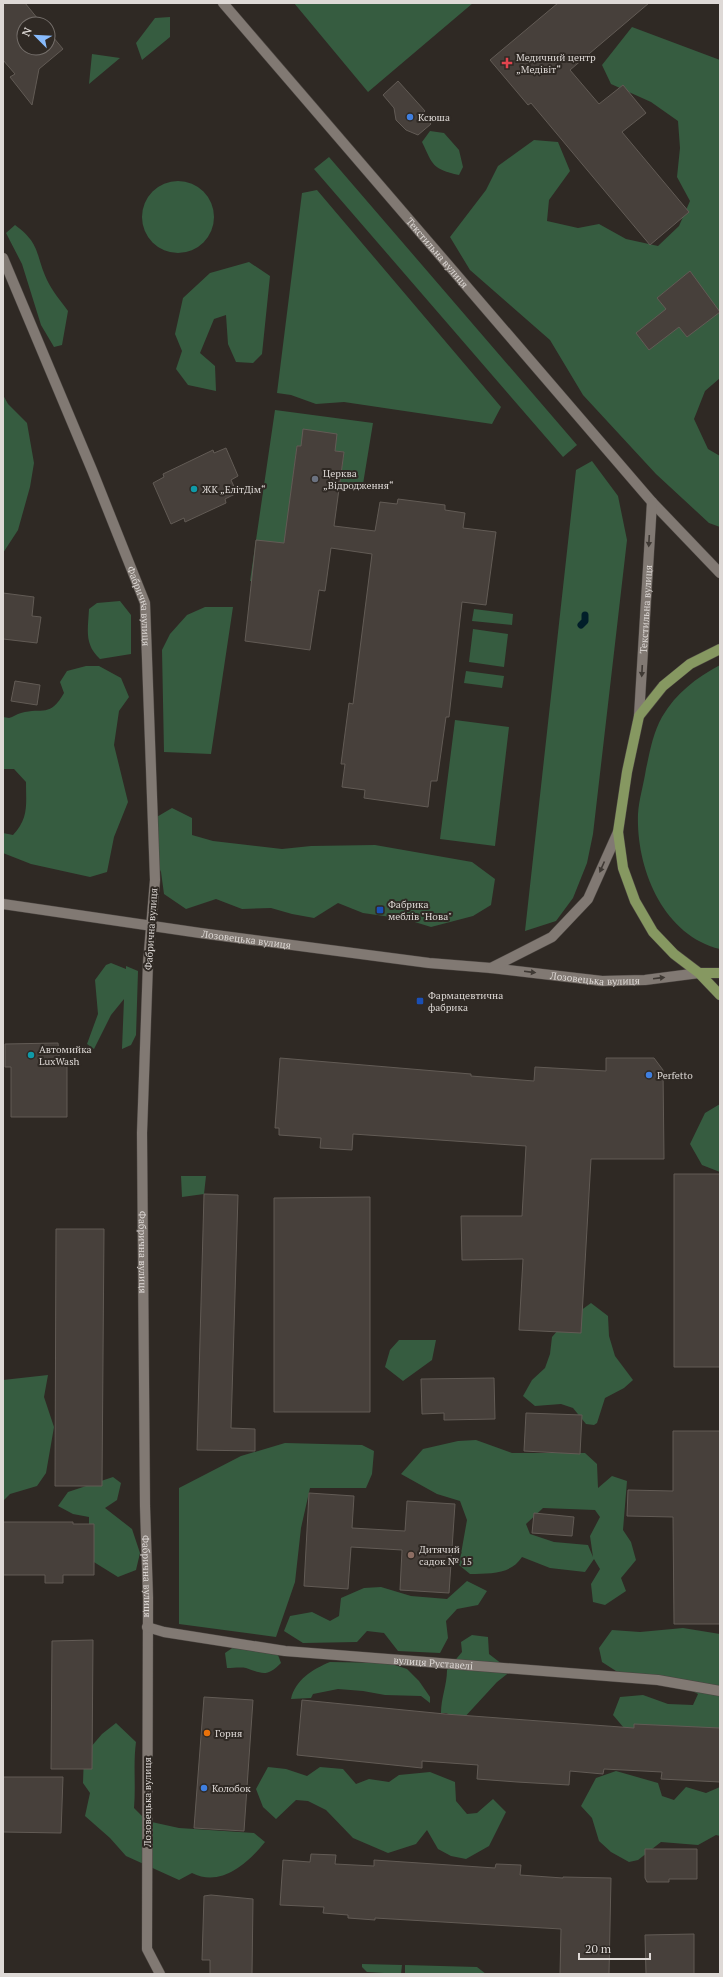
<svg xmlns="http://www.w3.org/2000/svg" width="723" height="1977" font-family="'PT Serif',serif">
	<rect width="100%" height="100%" fill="#2f2924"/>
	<path fill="#365c40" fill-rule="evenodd" d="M294 3H473L368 92Z
		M170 17V37L142 60 136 43 155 18Z
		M632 27 720 60V378L705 391 694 419 708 449 720 456V527L709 523 656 474 583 395 550 340 470 270 450 237 486 190 498 166 534 140 558 142 570 171 549 200 547 221 578 228 599 224 626 239 658 246 679 226 690 201 677 177 680 148 678 121 651 102 611 84 602 65Z
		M92 54 120 58 89 84Z
		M430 131 444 133 459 150 463 167 459 175C432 169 433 165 422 142Z
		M329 157 577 445 563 457 314 169Z
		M142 217a36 36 0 1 1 72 0a36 36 0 1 1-72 0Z
		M317 190 501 407 492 424 344 402 316 404 291 395 277 393 302 193Z
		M15 225C41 244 35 254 47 280 52 291 61 301 68 311L62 345 54 347 41 325 22 264 6 233Z
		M249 262 270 276 262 354 253 363 236 362 228 344 226 315 214 319 200 353 215 366 216 391 188 385 176 369 182 351 175 334 183 298 210 273Z
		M3 395 8 404 27 423 34 463 30 487 18 530 3 553Z
		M275 410 373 423 363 484 339 489 344 452 297 446 279 585 250 581Z
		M592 461 618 496 627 540 593 834 587 863 573 898 556 921 525 931 576 470Z
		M120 601 131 615V654L100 659C84 644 88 630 89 609L97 603Z
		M205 607H233L211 754 164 752 162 650 170 634 187 615Z
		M474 609 513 614 512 625 472 621Z
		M473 629 508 634 504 667 469 662Z
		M720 665V949C663 935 636 868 638 814 639 799 644 783 646 769 650 751 653 733 662 717 676 693 696 678 720 665Z
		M86 666H99L121 678 129 697 119 711 114 745 128 802 114 837 107 872 90 877 31 864 3 853V833L13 835C29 818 26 804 26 782L14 769H3V717L9 718C13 717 17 714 21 713 43 707 50 718 64 693L60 682 67 671Z
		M466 671 504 676 502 688 464 683Z
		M455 720 509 727 495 846 440 839Z
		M172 808 192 818V835L213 841 282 849 311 846 375 845 472 862 495 879 491 905 473 916 431 927 405 919 363 913 338 903 314 918 292 914 271 908 242 909 216 899 186 909 164 894 161 872 152 852 155 818Z
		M111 963 126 969V966L138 971 136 1035 131 1045 122 1049 124 999 111 1015 94 1049 87 1044 98 1014 95 980 106 965Z
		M720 1104V1172L702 1165 690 1144 705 1113Z
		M181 1176H206L204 1194 182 1197Z
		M591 1303 608 1316 609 1336 615 1356 633 1380 624 1388 605 1398 597 1423 594 1425 586 1424 573 1408 561 1404 535 1406 523 1396 532 1380 545 1368 550 1354 552 1337 565 1322Z
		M399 1340H436L432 1360 403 1381 385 1367 390 1350Z
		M48 1375 44 1397 54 1427 46 1473 37 1486 10 1494 3 1501V1380Z
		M476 1440 512 1453H585L597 1464 598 1488 612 1476 627 1481 623 1530 631 1542 636 1560 621 1578 626 1591 605 1605 593 1602 591 1584 600 1569 594 1559 585 1572 550 1568 522 1557C510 1575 491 1573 470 1574L459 1565 467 1520 460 1501 437 1494 401 1474 423 1449 458 1441ZM543 1508 595 1510 600 1517 590 1536 593 1557 588 1545 554 1542 530 1534 526 1524Z
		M285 1443 362 1445 374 1451 372 1474 366 1488H310L301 1528 295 1582 276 1637 179 1624V1488L241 1456Z
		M113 1477 121 1483 117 1500 105 1508 132 1529 140 1553 136 1570 118 1577 89 1559V1517L73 1514 58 1506 68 1492Z
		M467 1581 487 1591 478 1605 457 1609 446 1621 448 1638 440 1653 398 1651 384 1633 367 1631 357 1642 303 1643 284 1631 290 1616 312 1612 330 1621 339 1616 341 1598 364 1588 381 1587 411 1596 447 1599Z
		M683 1628 720 1634V1733L624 1728 613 1715 620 1697 643 1695 668 1704 693 1705 698 1694 683 1686 630 1680 602 1662 599 1648 612 1630 640 1632Z
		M472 1635 488 1637 489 1654 511 1671 497 1682 462 1720 446 1713H441C441 1698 447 1685 447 1670L462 1652 461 1642Z
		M244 1640 278 1655 281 1663C267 1677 263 1674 246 1668 241 1667 233 1668 227 1668L225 1653Z
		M330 1662 389 1663 407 1669 419 1681 430 1697V1703L421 1696 385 1695 363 1691 338 1689 313 1694 311 1698 291 1699C295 1680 313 1669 330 1662Z
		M116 1723 136 1742C133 1764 136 1785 134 1808L147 1821 179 1828 254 1833 265 1842C248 1863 221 1888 192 1873L179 1880 126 1856 110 1838 85 1816 90 1793 83 1783 84 1755 102 1734Z
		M268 1767 286 1769 307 1776 320 1767 343 1769 356 1784 369 1779 389 1782 399 1775 430 1772 455 1782 456 1801 467 1814 477 1813 493 1799 506 1812 489 1846 466 1859 451 1856 438 1849 427 1830 416 1844 388 1853 353 1838 326 1810 308 1801 296 1800 276 1819 263 1807 256 1789Z
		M616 1771 658 1783 662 1796 674 1800 686 1787 706 1793 720 1787V1836L716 1835 698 1845 661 1842 638 1860 629 1862 611 1852 599 1841 592 1818 581 1806 596 1778Z
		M362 1964 402 1965 401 1974 367 1972 362 1967Z
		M405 1965 477 1967 486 1974H405Z"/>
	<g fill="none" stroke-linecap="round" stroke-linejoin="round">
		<path stroke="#011e29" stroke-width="7" d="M581 625 585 621V615"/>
	</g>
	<path fill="#47403b" stroke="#625b55" d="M3 3H25L42 24H24V48H48V31L63 49 39 69 32 105 10 77 15 74 3 60Z
		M558 3H649L570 70 599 104 623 85 646 113 622 132 689 212 650 245 531 103 528 105 490 60Z
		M398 81 425 111 422 114 431 124 418 135 406 130 396 120 394 108 383 95Z
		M690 271 720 312 687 337 679 327 649 350 636 333 666 309 657 298Z
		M303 429 337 434 335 451 344 452 334 526 375 531 380 502 397 504 398 499 445 505V510L465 513 463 528 496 532 486 605 462 602 449 717H446L437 781H431L428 807 364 798 365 790 342 787 345 764H341L349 703 353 704 372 554 331 548 325 591 319 590 310 650 245 641 256 540 284 543 297 446H301Z
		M226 448 238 476 231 480 237 493 225 499 226 503 185 522 184 518 171 524 153 483 164 477 163 474 213 450 214 453Z
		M3 593 34 597 32 616 41 617 37 643 3 639Z
		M15 681 40 685 37 705 11 701Z
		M58 1043 60 1066H67V1117H11V1067H5V1044Z
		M280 1058 471 1074V1076L534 1081 535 1067 606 1071V1058H654L663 1070 664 1159H591L581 1333 519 1330 523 1259 462 1260 461 1216H522L526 1146 353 1134 352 1150 320 1148 321 1138 279 1135V1128H275Z
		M674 1174H720V1367H674Z
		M204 1194 238 1195 231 1428 255 1429V1451L197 1450Z
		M370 1197V1412H274V1198Z
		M56 1229H104L102 1486H55Z
		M494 1378 495 1419 444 1420V1413L422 1414 421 1379Z
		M526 1413 582 1415 580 1454 524 1451Z
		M673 1431H720V1624H674L673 1517 627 1516 628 1490 673 1491Z
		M309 1493 354 1496 352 1528 405 1531 407 1501 455 1504 449 1593 400 1590 402 1550 351 1547 348 1589 304 1586Z
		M534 1513 574 1517 572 1536 532 1533Z
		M3 1522H73V1524H94V1575H63V1583H45V1575H3Z
		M93 1640 92 1769H51L52 1641Z
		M204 1697 253 1700 244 1831 194 1828Z
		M302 1700 445 1714 634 1728V1724L720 1728V1782L661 1779 662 1772 604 1769 603 1774 570 1771 569 1785 517 1782 477 1779 478 1765 422 1761V1768L297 1755Z
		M3 1777H63L61 1833 3 1832Z
		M645 1849H697V1879H669V1882H647L645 1878Z
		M311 1854 336 1855 335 1864 374 1866V1860L495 1868 496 1864 521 1865 520 1875 563 1878V1877L611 1878 609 1974H560L561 1929 375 1918V1920L348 1918V1915L323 1913 324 1907 280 1905 283 1860 310 1862Z
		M211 1895 253 1899 252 1974H210V1960H202L204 1896Z
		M694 1934V1974H646L645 1935Z"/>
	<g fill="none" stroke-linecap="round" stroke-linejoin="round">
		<g stroke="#4b4541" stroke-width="11">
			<g id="minor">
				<path id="s1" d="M223 3 652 502 720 573"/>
				<path id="s2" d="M3 258 92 470 145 603 155 880 148 963 142 1133 145 1506 148 1598 147 1949 160 1974"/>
				<path id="s3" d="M639 716 652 502"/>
				<path id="s4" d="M3 904 200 933 429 963 491 968 602 981 645 980 699 973"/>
				<path d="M491 968 552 937 588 899 618 832"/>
				<path id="s5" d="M147 1627 164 1632 285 1651 658 1680 720 1691"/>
			</g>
		</g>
		<g stroke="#4b4541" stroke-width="11">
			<path id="major" d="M720 649 690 664 663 686 639 716 627 772 618 832 623 868 635 901 653 932 674 954 699 973 720 995
				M699 973H720"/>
		</g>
		<use href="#minor" stroke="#817973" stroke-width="10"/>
		<use href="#major" stroke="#869861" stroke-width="10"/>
	</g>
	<defs><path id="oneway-solid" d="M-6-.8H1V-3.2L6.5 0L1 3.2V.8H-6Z"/></defs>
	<g fill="#3f3934">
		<use href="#oneway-solid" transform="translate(649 541) rotate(93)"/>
		<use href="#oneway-solid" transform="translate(642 671) rotate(93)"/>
		<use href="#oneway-solid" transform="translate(602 867) rotate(114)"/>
		<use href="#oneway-solid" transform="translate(530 972) rotate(7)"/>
		<use href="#oneway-solid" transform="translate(659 978) rotate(-7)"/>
	</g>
	<path fill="#e0444e" stroke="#2f2924" stroke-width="1.5" d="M505 57h4v4h4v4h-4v4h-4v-4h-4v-4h4z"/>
	<g fill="#3f7fe0" stroke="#2f2924" stroke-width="1.5">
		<circle cx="410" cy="117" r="4"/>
		<circle cx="649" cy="1075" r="4"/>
		<circle cx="204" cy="1788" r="4"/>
	</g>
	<circle fill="#6b7280" stroke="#2f2924" stroke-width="1.5" cx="315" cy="479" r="4"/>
	<g fill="#0f9aa8" stroke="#2f2924" stroke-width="1.5">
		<circle cx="194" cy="489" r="4"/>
		<circle cx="31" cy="1055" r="4"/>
	</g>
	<g fill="#1a4fb4" stroke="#2f2924" stroke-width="1.5">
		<rect x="376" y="906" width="8" height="8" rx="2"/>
		<rect x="416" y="997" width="8" height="8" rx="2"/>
	</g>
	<circle fill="#8d6e63" stroke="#2f2924" stroke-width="1.5" cx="411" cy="1555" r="4"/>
	<circle fill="#e8710a" stroke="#2f2924" stroke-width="1.5" cx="207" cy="1733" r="4"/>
	<g text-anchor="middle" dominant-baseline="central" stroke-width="4" stroke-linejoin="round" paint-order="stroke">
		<g font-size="10" fill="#ded9d6" stroke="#2f2924" text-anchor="start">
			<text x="516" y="57">Медичний центр<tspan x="516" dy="12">„Медівіт“</tspan></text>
			<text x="418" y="117">Ксюша</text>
			<text x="323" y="473">Церква<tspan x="323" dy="12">„Відродження“</tspan></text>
			<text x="202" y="489">ЖК „ЕлітДім“</text>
			<text x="388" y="904">Фабрика<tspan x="388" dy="12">меблів "Нова"</tspan></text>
			<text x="428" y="995">Фармацевтична<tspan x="428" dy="12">фабрика</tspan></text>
			<text x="39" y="1049">Автомийка<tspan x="39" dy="12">LuxWash</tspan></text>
			<text x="657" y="1075">Perfetto</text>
			<text x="419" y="1549">Дитячий<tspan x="419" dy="12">садок № 15</tspan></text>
			<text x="215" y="1733">Горня</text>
			<text x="212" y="1788">Колобок</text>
		</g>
		<g font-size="10" fill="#ded9d6" stroke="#2f2924">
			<text stroke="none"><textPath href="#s1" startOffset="329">Текстильна вулиця</textPath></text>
			<text stroke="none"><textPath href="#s2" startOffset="375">Фабрична вулиця</textPath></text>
			<text stroke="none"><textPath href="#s3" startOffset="107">Текстильна вулиця</textPath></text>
			<text transform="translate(151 929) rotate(-86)">Фабрична вулиця</text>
			<text stroke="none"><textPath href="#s4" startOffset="246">Лозовецька вулиця</textPath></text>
			<text stroke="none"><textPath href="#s4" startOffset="597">Лозовецька вулиця</textPath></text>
			<text stroke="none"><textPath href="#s2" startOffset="1023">Фабрична вулиця</textPath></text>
			<text stroke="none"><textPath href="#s2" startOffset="1347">Фабрична вулиця</textPath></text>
			<text stroke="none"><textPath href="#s5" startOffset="289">вулиця Руставелі</textPath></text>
			<text transform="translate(147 1802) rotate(-90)">Лозовецька вулиця</text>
		</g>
	</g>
	<rect width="723" height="1977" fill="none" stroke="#ded9d6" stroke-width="8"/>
	<g transform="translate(36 36) rotate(294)"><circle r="19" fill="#2f2924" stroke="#756f6b"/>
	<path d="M0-3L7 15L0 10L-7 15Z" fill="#88bbfc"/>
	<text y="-6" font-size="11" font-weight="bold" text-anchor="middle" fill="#ded9d6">N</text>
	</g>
	<path d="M579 1953v6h71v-6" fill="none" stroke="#ded9d6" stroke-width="2"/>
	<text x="585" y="1953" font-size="12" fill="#ded9d6" stroke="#2f2924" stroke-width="3" paint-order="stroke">20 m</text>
</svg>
